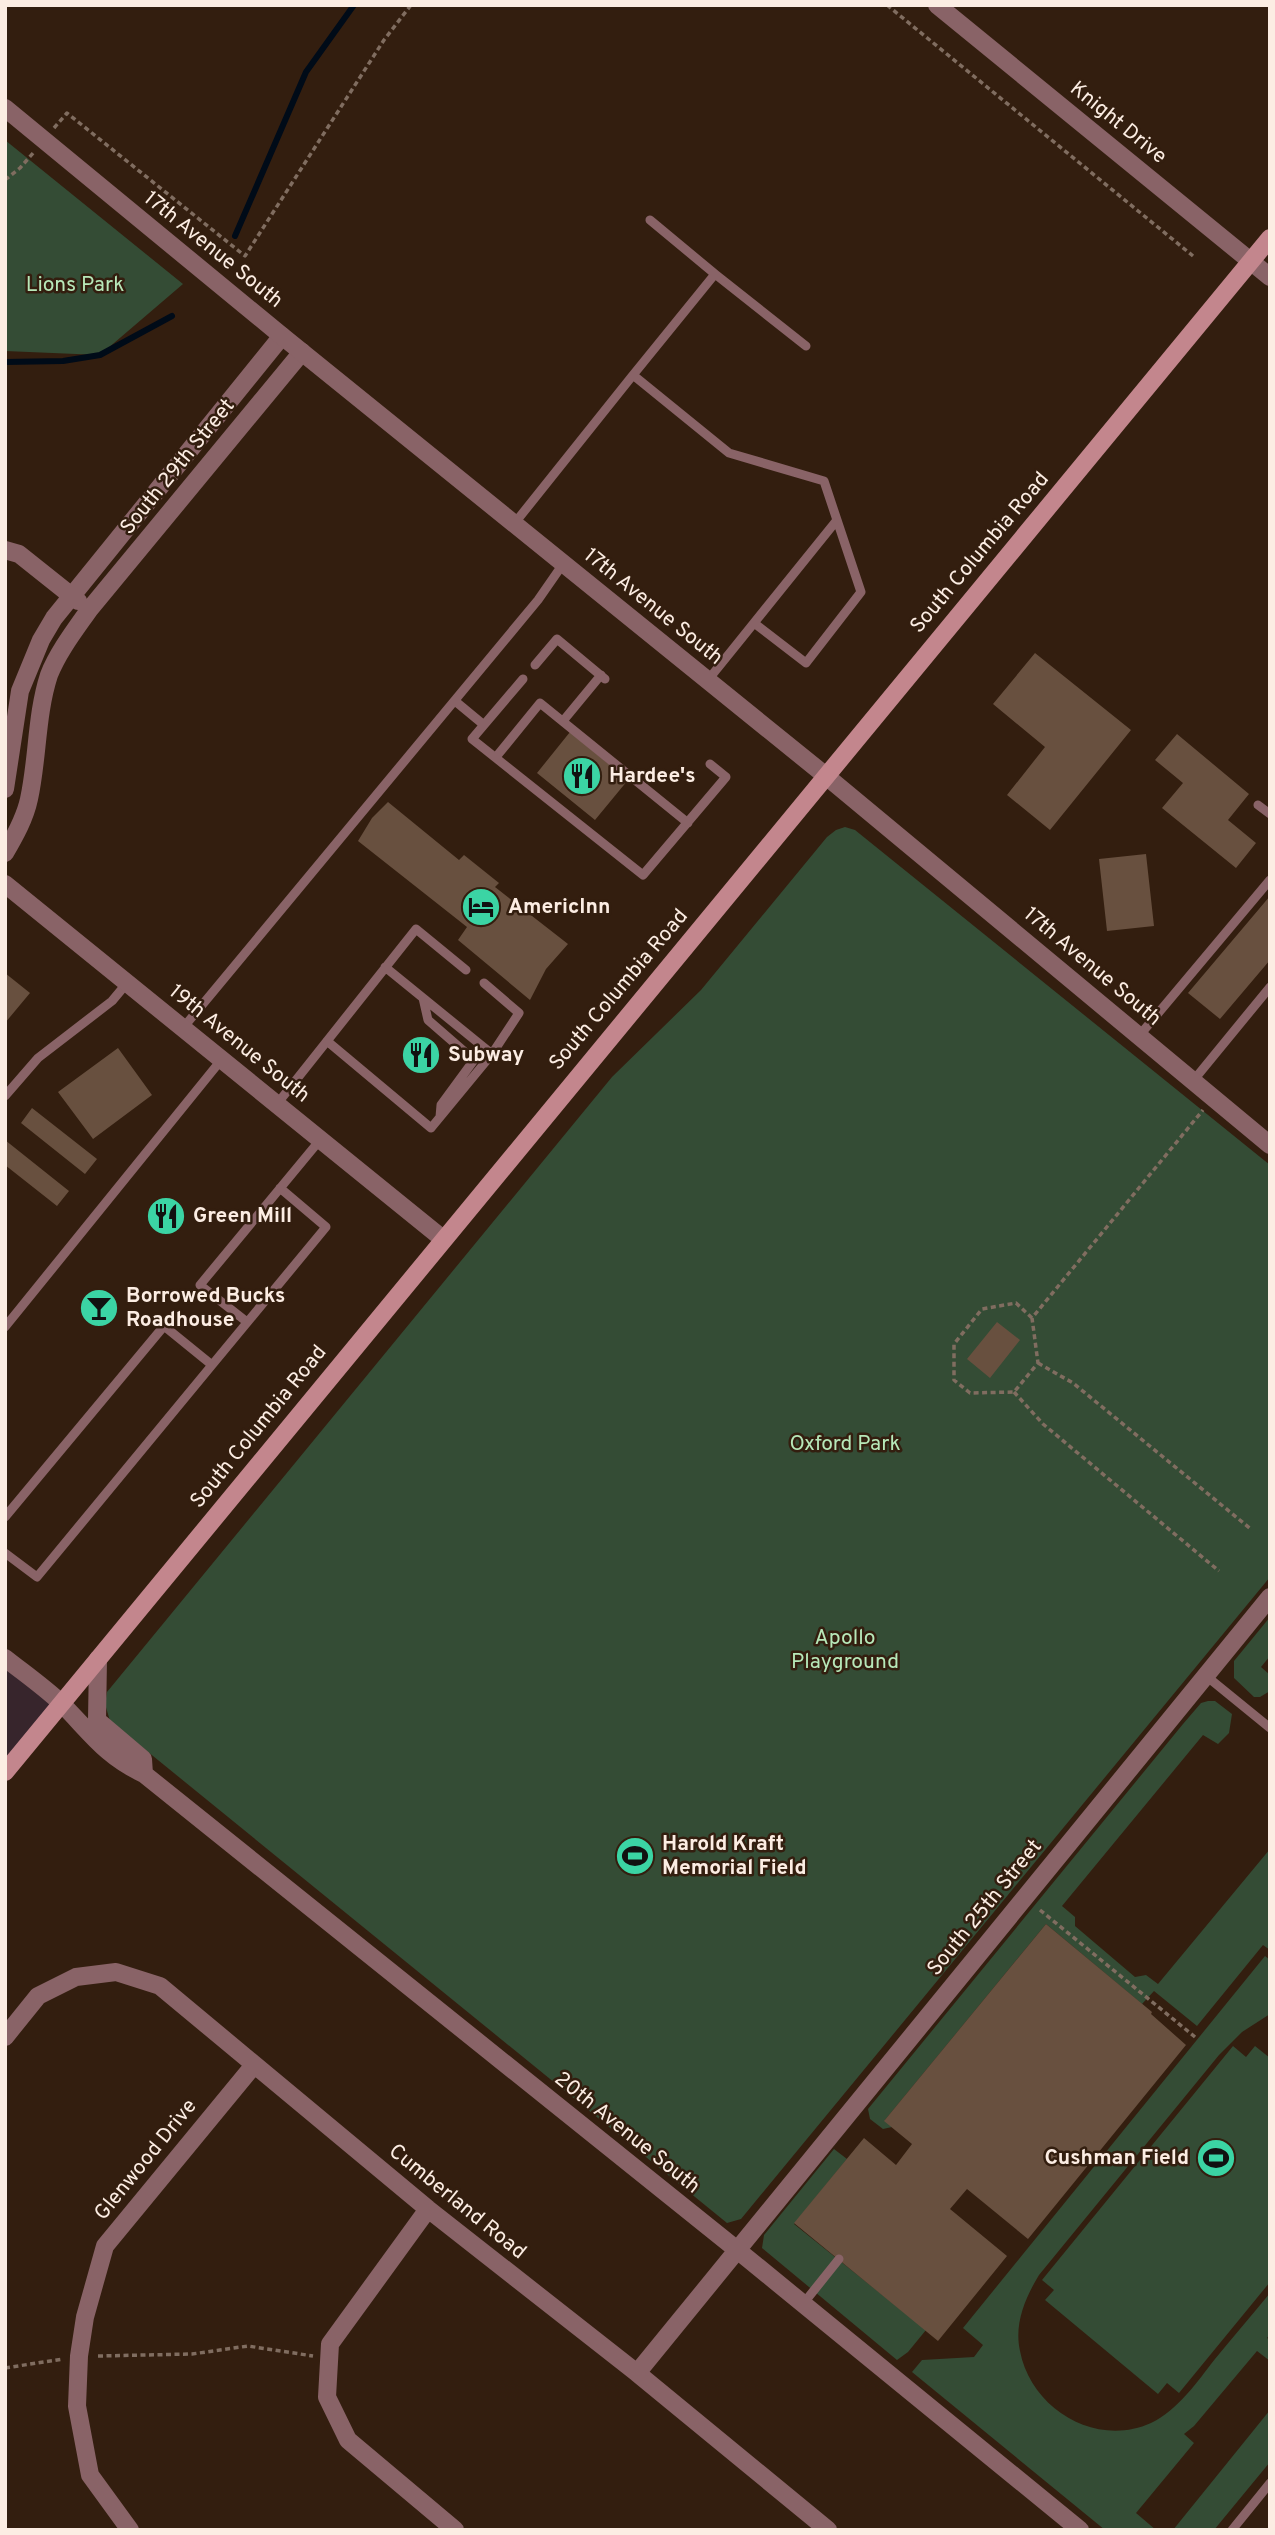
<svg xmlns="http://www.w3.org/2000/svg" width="1275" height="2535" font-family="Overpass,sans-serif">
	<rect width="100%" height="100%" fill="#331e0f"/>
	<path fill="#37252c" d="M5 1658 61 1703 5 1772Z"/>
	<path fill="#344c35" d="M5 140 183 284 100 355 5 351Z
		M845 827 855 830 1270 1165V1577L741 2219 727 2223 110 1721 105 1704 107 1692 612 1077 701 990 827 837 836 830Z
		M1270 1617V1656L1261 1667 1270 1675V1691L1260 1697H1254L1234 1678V1661Z
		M1208 1701H1215L1232 1714 1229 1733 1218 1744 1203 1735 1062 1906 1075 1917V1926L1135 1977 1146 1975 1158 1984 1270 1849V1950L1263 1945 1197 2026 1154 1991 1142 2004 1046 1924 885 2120 892 2127 883 2129 870 2119 868 2109 1183 1724 1201 1703Z
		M1265 1956 1270 1960V2014L1242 2032 1219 2055 1039 2275C1025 2298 1014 2324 1020 2351 1031 2409 1096 2448 1151 2423 1178 2410 1197 2382 1215 2359 1233 2337 1252 2315 1270 2293V2334L1267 2338 1270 2340V2361L1257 2351 1194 2426 1184 2434 1194 2443 1136 2513 1156 2530H1105L912 2372 922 2360 974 2357 983 2345 963 2328Z
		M1233 2046 1246 2057 1255 2046 1270 2058V2282L1179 2393 1167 2383 1158 2394 1045 2300 1054 2290 1042 2280Z
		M834 2149 847 2159 794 2224 926 2330 908 2352 897 2360 762 2248 764 2235Z
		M1270 2410V2462L1214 2530H1173Z"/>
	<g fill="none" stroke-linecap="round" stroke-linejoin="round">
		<path stroke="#000b18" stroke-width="6" d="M235 236 306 72 354 5
			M5 362 63 361 100 355 172 316"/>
	</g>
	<path fill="#68503f" d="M1035 653 1131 730 1050 830 1007 795 1045 747 993 704Z
		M570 732 628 780 595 820 537 773Z
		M1177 734 1249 794 1228 820 1256 843 1236 868 1162 808 1183 783 1155 760Z
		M388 802 459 860 464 855 499 883 495 887 568 944 546 969 530 1000 458 940 467 927 358 841 372 818Z
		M1146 854 1154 926 1107 931 1099 859Z
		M1270 896V960L1220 1019 1188 993Z
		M5 973 30 993 5 1023Z
		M118 1048 152 1095 93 1139 58 1092Z
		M32 1108 97 1159 85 1174 21 1123Z
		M5 1140 69 1191 57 1206 5 1165Z
		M997 1322 1020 1340 990 1378 967 1359Z
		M1046 1924 1152 2012 1151 2014 1186 2045 1028 2239 967 2189 950 2209 1007 2256 938 2341 794 2223 864 2138 896 2165 912 2144 884 2121Z"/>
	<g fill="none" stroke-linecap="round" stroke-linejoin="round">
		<path stroke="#806d60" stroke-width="3.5" stroke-dasharray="5 3.5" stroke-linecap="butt" d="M887 5 1193 256
			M54 128 67 113 245 256 384 40 411 5
			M5 180 20 168 34 152
			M1032 1318 1016 1303 982 1309 954 1344V1380L970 1393 1014 1392 1038 1363 1032 1318 1203 1110
			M1038 1363 1073 1383 1252 1530
			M1014 1392 1043 1424 1219 1571
			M1040 1910 1195 2037
			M98 2356 192 2354 248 2346 313 2356
			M5 2368 63 2359"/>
		<path stroke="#896367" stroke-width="9" d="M650 220 715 274
			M806 346 715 274 633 375 729 453 824 481 837 520
			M514 524 633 375
			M535 665 557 639 605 679
			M523 679 472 739 643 875 726 777 710 764
			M708 680 837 520 861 592 806 663 754 623
			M455 701 484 725
			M563 721 601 675
			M496 757 540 703 688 823
			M1258 805 1270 814
			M484 983 519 1013 492 1054
			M423 998 428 1020 474 1060 441 1105 440 1117
			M183 1028 538 600 563 564
			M1139 1036 1270 880
			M327 1041 431 1128 492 1054 385 967
			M1193 1081 1270 987
			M5 1096 38 1058 112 1001 127 983
			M277 1104 416 929 466 970
			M247 1322 200 1285 320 1140
			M5 1327 222 1059
			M212 1365 326 1227 280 1188
			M5 1517 164 1326 212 1365 37 1577 5 1553
			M1205 1675 1270 1728
			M803 2304 839 2259
			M1232 2530 1270 2483"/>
		<path stroke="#896367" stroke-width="18" d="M937 5 1270 277
			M5 550 19 554 78 601
			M5 789 20 691 41 640 54 618 282 336
			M5 853C15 836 25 818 29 799 38 758 36 715 49 675 58 652 75 630 89 610L302 352
			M5 884 443 1239
			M5 1658C24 1673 44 1687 61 1703 90 1732 105 1756 144 1774L736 2249 1080 2530
			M98 1659 97 1720 143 1759 144 1774
			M5 2037 38 1996 76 1977 116 1972 160 1986 428 2209 637 2373 828 2530
			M428 2209 330 2344 327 2397 348 2440 455 2530
			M637 2373 1270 1597
			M130 2530 90 2475 77 2406 79 2356 85 2317 105 2246 254 2065"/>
		<path stroke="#896367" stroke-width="18" d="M5 108 282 336 826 776 1270 1145"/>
		<path stroke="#c3868d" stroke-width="18" d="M5 1772 1270 238"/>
	</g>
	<defs>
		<g id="restaurant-disc" transform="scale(2.0125)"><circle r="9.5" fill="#3bd4a4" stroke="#331e0f"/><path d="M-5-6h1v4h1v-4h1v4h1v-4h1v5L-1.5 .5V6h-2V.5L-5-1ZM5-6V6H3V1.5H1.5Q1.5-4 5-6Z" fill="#111"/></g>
		<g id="hotel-disc" transform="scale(2.0125)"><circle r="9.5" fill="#3bd4a4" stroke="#331e0f"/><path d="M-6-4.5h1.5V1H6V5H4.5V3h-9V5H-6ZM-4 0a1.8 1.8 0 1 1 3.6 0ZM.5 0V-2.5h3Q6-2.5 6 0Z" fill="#111"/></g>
		<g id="bar-disc" transform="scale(2.0125)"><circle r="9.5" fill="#3bd4a4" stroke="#331e0f"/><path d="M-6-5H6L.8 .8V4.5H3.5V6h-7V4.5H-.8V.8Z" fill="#111"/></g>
		<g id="stadium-disc" transform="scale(2.0125)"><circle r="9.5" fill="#3bd4a4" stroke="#331e0f"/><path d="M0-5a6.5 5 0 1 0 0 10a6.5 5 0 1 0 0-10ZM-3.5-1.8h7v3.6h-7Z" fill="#111"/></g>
	</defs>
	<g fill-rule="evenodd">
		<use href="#restaurant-disc" x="582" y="776"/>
		<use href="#hotel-disc" x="481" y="907"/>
		<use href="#restaurant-disc" x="421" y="1055"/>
		<use href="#restaurant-disc" x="166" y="1216"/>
		<use href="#bar-disc" x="99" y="1308"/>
		<use href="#stadium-disc" x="635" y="1856"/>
		<use href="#stadium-disc" x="1216" y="2158"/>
	</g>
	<g text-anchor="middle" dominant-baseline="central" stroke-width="5" stroke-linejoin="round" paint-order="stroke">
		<g font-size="21" fill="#fcede3" stroke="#331e0f">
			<text transform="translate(1118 123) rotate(39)">Knight Drive</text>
			<text transform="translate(213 250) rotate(39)">17th Avenue South</text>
			<text transform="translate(178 467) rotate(-51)">South 29th Street</text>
			<text transform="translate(980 553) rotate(-50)">South Columbia Road</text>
			<text transform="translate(653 607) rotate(39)">17th Avenue South</text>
			<text transform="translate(1092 967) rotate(40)">17th Avenue South</text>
			<text transform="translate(619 990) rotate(-50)">South Columbia Road</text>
			<text transform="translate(239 1044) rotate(39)">19th Avenue South</text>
			<text transform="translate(259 1427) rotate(-51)">South Columbia Road</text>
			<text transform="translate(985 1908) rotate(-51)">South 25th Street</text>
			<text transform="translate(627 2133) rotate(39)">20th Avenue South</text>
			<text transform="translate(146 2160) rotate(-51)">Glenwood Drive</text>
			<text transform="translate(457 2202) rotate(39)">Cumberland Road</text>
		</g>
		<g font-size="21" fill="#b7e8b9" stroke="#331e0f">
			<text x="75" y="285">Lions Park</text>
			<text x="845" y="1444">Oxford Park</text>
			<text x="845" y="1638">Apollo<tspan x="845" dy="24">Playground</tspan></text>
		</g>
		<g font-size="21" font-weight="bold" fill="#fcede3" stroke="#331e0f" text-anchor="start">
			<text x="609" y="776">Hardee's</text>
			<text x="508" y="907">AmericInn</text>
			<text x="448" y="1055">Subway</text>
			<text x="193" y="1216">Green Mill</text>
			<text x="126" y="1296">Borrowed Bucks<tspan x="126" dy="24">Roadhouse</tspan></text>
			<text x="662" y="1844">Harold Kraft<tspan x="662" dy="24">Memorial Field</tspan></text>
			<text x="1189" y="2158" text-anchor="end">Cushman Field</text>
		</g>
	</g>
	<rect width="1275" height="2535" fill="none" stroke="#fcede3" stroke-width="14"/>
</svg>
